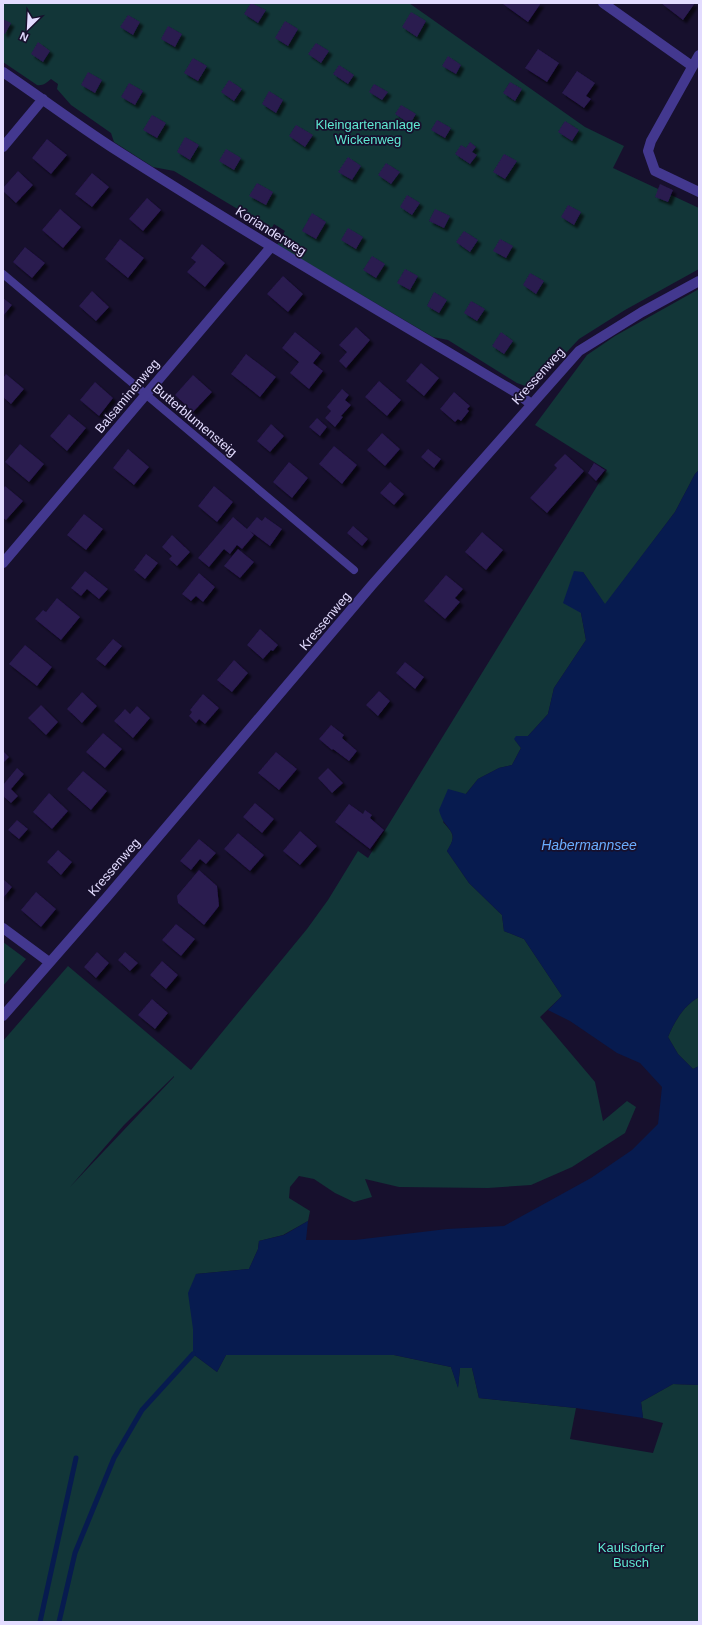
<svg xmlns="http://www.w3.org/2000/svg" width="702" height="1625" font-family="Arial,sans-serif">
	<defs>
		<filter id="shadow"><feDropShadow dx="3.5" dy="3.5" stdDeviation="1" flood-color="#0009"/></filter>
	</defs>
	<rect width="100%" height="100%" fill="#17102d"/>
	<path fill="#123638" fill-rule="evenodd" d="M3 3H409L585 127 624 146 613 168 699 208V269L625 310 579 339 534 387H528L517 383 448 340 433 337 277 245 285 231 274 224 271 229 174 171 153 167 114 142 111 133 71 105 57 89 58 84 51 79C46 83 43 86 37 85L3 62Z
		M699 289V470L695 474 675 512 605 605 583 572 581 613 586 640 554 688 548 714 528 736 515 740 521 748 512 765 499 768 478 779 443 822C454 834 456 837 447 851L469 883 502 915 504 931 524 939 562 996 540 1017 595 1082 603 1121 627 1101 636 1107 625 1133 572 1167 531 1185 488 1188 399 1187 365 1179 372 1197 354 1202 335 1193 314 1179 299 1176 290 1187 289 1198 310 1211 308 1221 283 1235 259 1241 258 1249 249 1269 196 1274 193 1329V1354L217 1372 226 1355H394L451 1367 458 1387 460 1368H472L479 1398 576 1408 570 1439 653 1453 663 1423 643 1418 641 1402 673 1384 699 1385V1622H3V1041L68 966 191 1070 307 929 328 900 358 851 368 858 607 470 535 425 587 355 615 336ZM174 1076V1077L70 1187 124 1125Z
		M3 942 26 959 3 986Z
		M699 997V1066L693 1069 678 1054 668 1037C674 1022 684 1005 699 997Z"/>
	<path fill="#071b4f" d="M699 470V997C684 1005 674 1022 668 1037L678 1054 693 1069 699 1066V1385L673 1384 641 1402 643 1418 576 1408 479 1398 472 1368H460L458 1388 451 1367 394 1355H226L217 1372 193 1354V1329L188 1293 196 1274 249 1269 258 1249 259 1241 284 1235 308 1221 306 1240H355L447 1229 504 1226 591 1178 632 1150 658 1124 662 1087 640 1063 617 1053 570 1021 548 1010 562 996 524 939 504 931 502 915 469 883 447 851C456 836 454 835 444 822 442 819 440 814 439 810L448 789 466 794 478 779 499 768 512 765 521 748 514 739 516 736H528L548 714 554 688 586 640 581 613 563 603 574 571 583 572 605 604 675 512 695 474Z"/>
	<g fill="none" stroke-linecap="round" stroke-linejoin="round">
		<path stroke="#071b4f" stroke-width="5" d="M40 1622 76 1458
			M59 1622 75 1553 114 1458 142 1410 193 1354"/>
	</g>
	<path fill="#2a1a50" filter="url(#shadow)" d="M251 3 266 10 258 23 244 14Z
		M504 3H541L528 22 503 4Z
		M661 3H695L683 20Z
		M411 12 426 21 417 37 402 27Z
		M128 15 140 22 133 35 120 27Z
		M3 19 11 23 5 34 3 33Z
		M285 21 298 29 288 46 275 38Z
		M168 26 182 34 175 47 161 39Z
		M38 42 50 51 43 62 31 54Z
		M316 43 329 51 321 63 308 54Z
		M538 49 559 63 547 82 525 68Z
		M448 56 461 65 456 74 442 66Z
		M193 58 207 66 198 81 184 73Z
		M339 65 354 75 348 84 333 74Z
		M577 71 595 83 586 96 591 99 584 108 562 93Z
		M88 72 102 80 95 93 81 85Z
		M229 80 242 89 234 101 221 92Z
		M510 82 522 89 515 101 503 93Z
		M129 83 143 91 135 105 121 97Z
		M374 84 388 92 382 100 369 92Z
		M269 91 283 100 276 113 262 104Z
		M401 105 416 114 410 124 395 114Z
		M152 115 166 123 157 138 143 130Z
		M437 120 451 128 445 138 431 130Z
		M565 121 579 130 572 141 558 132Z
		M296 125 313 135 305 147 289 136Z
		M185 137 199 145 190 160 177 152Z
		M47 139 67 155 51 174 32 158Z
		M470 142 476 147 472 152 477 155 470 164 455 154 461 145 466 148Z
		M226 149 241 158 234 170 219 161Z
		M504 154 517 161 505 179 493 172Z
		M348 157 361 166 352 180 338 172Z
		M386 163 400 172 391 184 378 175Z
		M18 171 33 185 16 203 3 191V188Z
		M92 173 109 187 92 207 75 194Z
		M257 183 273 192 266 205 249 196Z
		M660 184 673 190 668 202 655 197Z
		M407 195 420 203 412 215 400 207Z
		M147 198 161 210 143 231 129 219Z
		M568 205 581 212 574 225 561 217Z
		M60 209 81 227 63 248 42 230Z
		M435 209 450 216 444 228 429 221Z
		M312 213 326 222 316 239 302 231Z
		M348 228 363 237 356 249 341 240Z
		M464 231 478 240 470 252 456 242Z
		M120 239 144 258 128 278 105 259Z
		M500 239 513 246 506 258 493 251Z
		M202 244 225 263 205 287 187 272 196 262 191 258Z
		M25 247 45 263 32 278 13 262Z
		M372 256 385 264 376 278 363 270Z
		M405 269 418 276 410 290 397 283Z
		M530 273 544 281 536 294 523 285Z
		M283 276 303 294 288 312 267 294Z
		M92 291 109 307 96 321 79 306Z
		M434 292 447 300 439 313 427 306Z
		M3 298 12 305 3 316Z
		M471 301 485 309 477 321 464 313Z
		M356 327 370 340 346 368 339 361 347 352 339 345Z
		M295 332 321 353 313 363 323 371 309 389 290 373 299 362 282 348Z
		M501 332 513 341 504 354 492 346Z
		M246 354 276 377 260 397 231 374Z
		M421 363 439 378 424 396 406 381Z
		M6 374 24 389 11 404 3 397V378Z
		M193 375 212 392 193 412 175 395Z
		M379 381 401 400 387 416 365 397Z
		M95 382 113 398 99 416 80 400Z
		M342 389 349 395 345 400 351 405 341 416 343 417 335 427 325 418 331 411 327 407Z
		M454 392 470 406 467 409 469 411 461 421 458 419 455 422 440 409Z
		M69 414 86 428 67 451 50 436Z
		M317 418 327 427 320 436 309 427Z
		M271 424 284 436 270 452 257 441Z
		M382 433 400 449 385 466 367 450Z
		M20 444 44 464 29 482 5 462Z
		M334 446 357 465 342 484 319 464Z
		M128 449 149 467 134 485 113 468Z
		M428 449 441 459 434 468 421 457Z
		M565 454 584 471 547 513 530 498 557 468 554 465Z
		M289 462 308 478 292 498 273 482Z
		M594 463 605 470 596 481 588 473Z
		M390 482 404 494 394 505 380 493Z
		M5 486 23 501 6 520 3 518V489Z
		M214 486 233 502 217 522 198 506Z
		M84 514 103 529 86 550 67 535Z
		M233 517 247 529 257 517 262 521 265 517 282 529 270 546 250 531 254 535 242 549 237 545 230 554 224 549 209 567 198 558Z
		M353 526 368 539 362 546 347 533Z
		M482 532 503 550 486 570 465 552Z
		M172 535 190 552 177 566 169 559 172 556 162 547Z
		M238 549 254 562 240 578 224 566Z
		M146 554 158 563 145 579 134 570Z
		M85 571 108 589 99 599 87 589 81 596 71 588Z
		M199 573 215 587 203 602 196 596 191 601 182 594Z
		M446 575 463 589 455 598 460 602 445 619 424 601Z
		M57 598 80 617 61 640 35 619 43 610 46 612Z
		M260 629 278 645 273 651 271 650 263 659 247 645Z
		M113 639 122 646 105 666 96 659Z
		M25 645 52 667 37 686 9 664Z
		M234 660 248 673 232 692 217 680Z
		M405 662 424 677 415 689 396 673Z
		M379 691 390 701 378 716 366 705Z
		M82 692 97 706 82 723 67 709Z
		M203 694 219 708 205 724 199 719 196 723 189 716 192 712 190 710Z
		M41 705 58 722 46 735 28 718Z
		M137 706 150 718 133 738 114 721 125 709 130 714Z
		M331 725 344 735 342 738 357 751 349 761 333 749 332 750 319 739Z
		M103 733 122 749 105 768 86 752Z
		M3 751 9 757 3 763Z
		M276 752 297 769 279 790 258 773Z
		M17 768 24 774 11 789 18 796 11 803 3 796V785Z
		M328 768 343 783 332 793 318 778Z
		M83 771 107 791 91 810 67 789Z
		M49 793 68 811 52 829 33 812Z
		M255 803 274 819 262 833 243 817Z
		M349 804 363 814 365 810 372 815 370 818 384 830 370 849 335 822Z
		M17 820 28 829 19 839 8 830Z
		M300 831 317 846 300 865 283 851Z
		M238 833 264 855 250 871 224 849Z
		M199 839 216 853 206 864 200 859 191 870 180 861Z
		M58 850 72 862 61 875 47 862Z
		M199 870 217 886 219 906 204 925 178 903 177 896Z
		M3 879 12 887 3 898Z
		M36 892 56 909 41 927 21 910Z
		M176 924 195 939 181 956 162 940Z
		M97 952 109 963 96 978 84 967Z
		M125 952 138 963 130 971 118 960Z
		M162 961 178 975 166 989 150 975Z
		M152 999 168 1013 155 1029 138 1015Z"/>
	<g fill="none" stroke-linecap="round" stroke-linejoin="round">
		<path stroke="#43388f" stroke-width="8" d="M3 274 354 570"/>
		<path stroke="#43388f" stroke-width="10" d="M603 3 692 66
			M699 55 651 141 648 151 655 171 699 192
			M3 72C40 97 76 124 113 148 246 233 382 313 517 393L531 404
			M3 147 43 99
			M3 563 271 247
			M3 928 49 962
			M3 1016 107 897 372 585 579 351 642 312 699 281"/>
	</g>
	<g text-anchor="middle" dominant-baseline="central" stroke-width="3.5" stroke-linejoin="round" paint-order="stroke">
		<g font-size="13" fill="#5fe8d2" stroke="#17102d">
			<text x="368" y="124">Kleingartenanlage<tspan x="368" dy="15">Wickenweg</tspan></text>
			<text x="631" y="1547">Kaulsdorfer<tspan x="631" dy="15">Busch</tspan></text>
		</g>
		<g font-size="13" fill="#e3dcff" stroke="#17102d">
			<text transform="translate(271 231) rotate(32)">Korianderweg</text>
			<text transform="translate(538 376) rotate(-48)">Kressenweg</text>
			<text transform="translate(127 396) rotate(-50)">Balsaminenweg</text>
			<text transform="translate(195 420) rotate(40)">Butterblumensteig</text>
			<text transform="translate(325 621) rotate(-50)">Kressenweg</text>
			<text transform="translate(114 867) rotate(-49)">Kressenweg</text>
		</g>
		<g font-size="14" font-style="italic" fill="#6aadff" stroke="#17102d">
			<text x="589" y="845">Habermannsee</text>
		</g>
	</g>
	<rect width="702" height="1625" fill="none" stroke="#e3dcff" stroke-width="8"/>
	<g transform="translate(28 28) rotate(204)" stroke="#17102d" stroke-width="3" paint-order="stroke">
	<path d="M0-3L7 15L0 10L-7 15Z" fill="#e3dcff"/>
	<text y="-6" font-size="11" font-weight="bold" text-anchor="middle" fill="#e3dcff">N</text>
	</g>
</svg>
